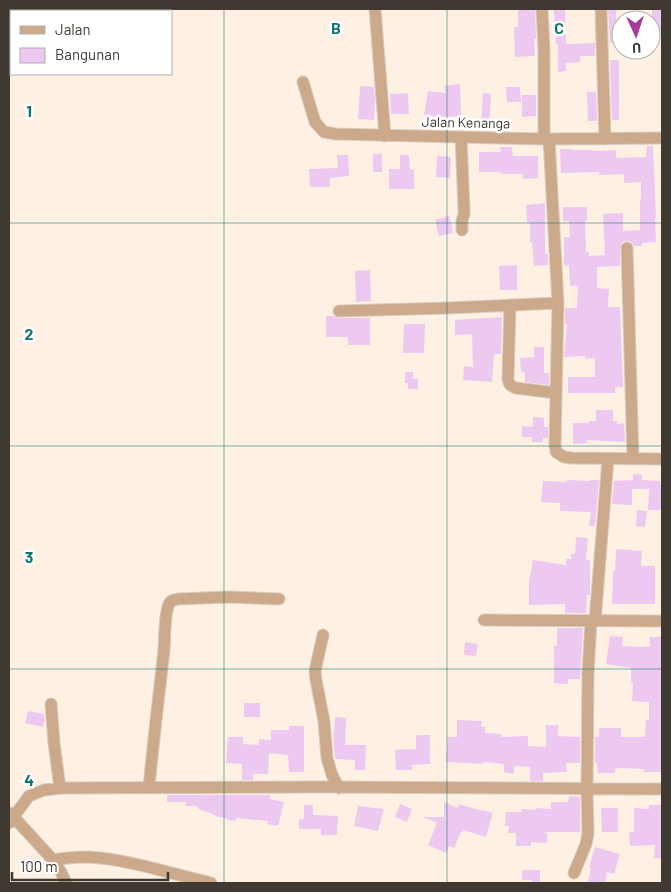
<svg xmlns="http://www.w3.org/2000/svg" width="671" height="892" font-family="Barlow,sans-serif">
	<rect width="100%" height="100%" fill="#fef1e3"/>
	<path fill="#edc8f1" d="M518 9H535L536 38 534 39 535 56 515 57 514 27H518Z
		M554 9H565L566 44 595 43V56H580V62L566 63V71L558 72V44H556Z
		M608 9H615L616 11 617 43H610Z
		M652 9H662V31L654 32V20H652Z
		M610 60H619V120H612Z
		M460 84 461 116 438 117 424 115 428 91 446 93 444 86Z
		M360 86 374 87 375 99 374 120 358 119Z
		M506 87H520L521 102H507Z
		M587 92H596L597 121H588Z
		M408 93 409 114H391L390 94Z
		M483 93 491 94 489 127 481 126Z
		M522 95H536V116L522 117Z
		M647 146H653L656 218H655L656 242 642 243V246H634L630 241H624L621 244 620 248V266L597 267V288L609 289 608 307H620L623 387H615V393H568V377H595V358L585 359V356L564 357 567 324H565V308H577L578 286H570L569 265 565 266 564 264V237H570L569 221H563V207H587V221H585L586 252H589V256L605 255 603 214 623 213V231L640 230V199H641V182L624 183V174L599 175V172L561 173 560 149H573V150H593V151L616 150V158L646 157Z
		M500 147H512L513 156H538V178L523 179V174H501V172H479V152H501Z
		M373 154H382V172H373Z
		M337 155H348L349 176 330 178V187H310L309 169 338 168Z
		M400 155H409L410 169 414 170V189H389V169H400Z
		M437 156 451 157 450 178 436 177Z
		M545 203V254H548V265L534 266 532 242H530V222H527L526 205Z
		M449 216 453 233 439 236 435 220Z
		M517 265V290H500L499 266Z
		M370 270 371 301 356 302 355 271Z
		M326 316H334L339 318H370V345H348V337H326Z
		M502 317 501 354H494L492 382 463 380 464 366 473 367 472 334 455 335V320Z
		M404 324H425L424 353H403Z
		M534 347H544V373H549V385L525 382V372H521L520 358 534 357Z
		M405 372H413V379H418V389H408V383H405Z
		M596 410H613V421H617V424L624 423 625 442 587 440 588 443 573 444V423H589V421H596Z
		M533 417 544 418V427H548V438H543V442H532V437H522V426L533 427Z
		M633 474 642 475V480L660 481V486H662V510H648L649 489H632V505L612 504 614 481 633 480Z
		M567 480 590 481V480H599L595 526H589L591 512 560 511V503L541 502 543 481 567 482Z
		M637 510 647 511 645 527 636 526Z
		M576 537 588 538 586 560H590V595H587L586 613H565V604L529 605V583L533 560 566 565V559H571V554H575Z
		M616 549 642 551 641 566H655V604H612L613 571H615Z
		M557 628H583L580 679H568V684L554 683V646H557Z
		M610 636 623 637 622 646 650 647V637H662L661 738H662V772H644V769L620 768 615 769V773H598L597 763H595V737H599V728H621V737H645L646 720H649V702L632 701 633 683H631V668L606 664Z
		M465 642 478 644 476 656 464 655Z
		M244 703H260V717H244Z
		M28 711 44 714 45 720 43 727 25 723Z
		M335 717 346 718 345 745H366L365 770H355V760L335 759 333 733H334Z
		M457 720 482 721 481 727H485V733L502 734 501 737 528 736V746L546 747V725H558V736L580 737V763H566L567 772 543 773V781H530V767L514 766V774L504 772V764L483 762V764L446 762 448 737H457Z
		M289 726H304V772H289L288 755 269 753 268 774H253V780H242V764L226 763 228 737H243V744L259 745V739L271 740V730H289Z
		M416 735H430V764L412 765V770H396L395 750 416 749Z
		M167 795H270V799L284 802 278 826 267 824 268 821 236 818V821L228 820V819L215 816V815L198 809V806H186V802H167Z
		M569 796 580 797V832H543L547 833V843L531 842V846H516V833H508L509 826H505L506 812H522V809L536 810V808L551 809V802H568Z
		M444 802 458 808 459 804 482 811V810L493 813 486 837 463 830V832H461L454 848 449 846 446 853 428 845 437 823 423 817H444Z
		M400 804 412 809 407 822 395 817Z
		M304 805H313V815L338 816 337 835H321V829H299V819H304Z
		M649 805H662V858H654L655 845 630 846 629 832H634V808L649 809Z
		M358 806 384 809 378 831 354 826Z
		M601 808H618V832H602Z
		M595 847 620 854 614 874 607 872 605 883H588L591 868 589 867Z
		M522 870H540V883H532V880H522Z"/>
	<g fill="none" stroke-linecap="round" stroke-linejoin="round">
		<g stroke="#d8ccc0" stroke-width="13">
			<path id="street" d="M375 9 385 136
				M542 9 544 49V139
				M601 9 605 139
				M303 82 315 122 324 132 336 134 544 139 662 138
				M461 137 464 209V214L462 221V230
				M549 139 558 303 555 444 556 452 564 457 572 458 662 459
				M627 248 633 459
				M510 305 508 379C509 385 511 386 516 388L556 393
				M339 311 447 308 558 303
				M484 620 662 621
				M595 621 608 459
				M323 635 315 671 316 680 324 721 327 758 332 775 339 788
				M51 704 54 743 60 788
				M149 788C153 742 159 696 164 650 165 638 164 615 169 604 171 600 173 600 178 599L229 597 279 599
				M10 813 53 860 61 872 66 883
				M9 823 29 796 44 790 63 788 325 787 662 789
				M53 860C64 858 76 857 88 857 128 859 172 874 211 883
				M574 873 586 844 588 834 587 790 588 673 591 621"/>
		</g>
		<use href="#street" stroke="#cca98b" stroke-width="11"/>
	</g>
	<path fill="none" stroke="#0f766e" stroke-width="1" stroke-opacity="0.55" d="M224 9V883M447 9V883M9 223H662M9 446H662M9 669H662"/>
	<g text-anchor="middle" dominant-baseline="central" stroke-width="5" stroke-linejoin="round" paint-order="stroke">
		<g font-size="14" fill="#3f3932" stroke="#fff">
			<text transform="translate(466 122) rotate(1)">Jalan Kenanga</text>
		</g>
	</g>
	<g font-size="16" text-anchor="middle" font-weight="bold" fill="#0f766e" stroke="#fff" stroke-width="5" stroke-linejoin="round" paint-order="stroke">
		<text x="336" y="34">B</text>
		<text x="559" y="34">C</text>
		<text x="29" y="117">1</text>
		<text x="29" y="340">2</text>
		<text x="29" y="563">3</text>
		<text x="29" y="786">4</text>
	</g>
	<rect width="671" height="892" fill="none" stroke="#3f3932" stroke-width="20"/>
	<rect x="10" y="10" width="162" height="65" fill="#ffffff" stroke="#b2b0ad"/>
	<rect x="20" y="26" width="25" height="8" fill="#cca98b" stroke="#b2b0ad"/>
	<text x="55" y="35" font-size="15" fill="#3f3932">Jalan</text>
	<rect x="20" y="48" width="25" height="15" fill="#edc8f1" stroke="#b2b0ad"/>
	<text x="55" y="60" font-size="15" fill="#3f3932">Bangunan</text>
	<g transform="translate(636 35) rotate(177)"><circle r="24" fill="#ffffff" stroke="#b2b0ad"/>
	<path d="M0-4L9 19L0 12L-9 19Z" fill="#a53b9c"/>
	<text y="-8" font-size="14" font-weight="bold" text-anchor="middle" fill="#3f3932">U</text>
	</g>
	<path d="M12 872v8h156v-8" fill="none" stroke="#3f3932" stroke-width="2.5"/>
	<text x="20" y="872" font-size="15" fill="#3f3932" stroke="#ffffff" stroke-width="4" paint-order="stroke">100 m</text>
</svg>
